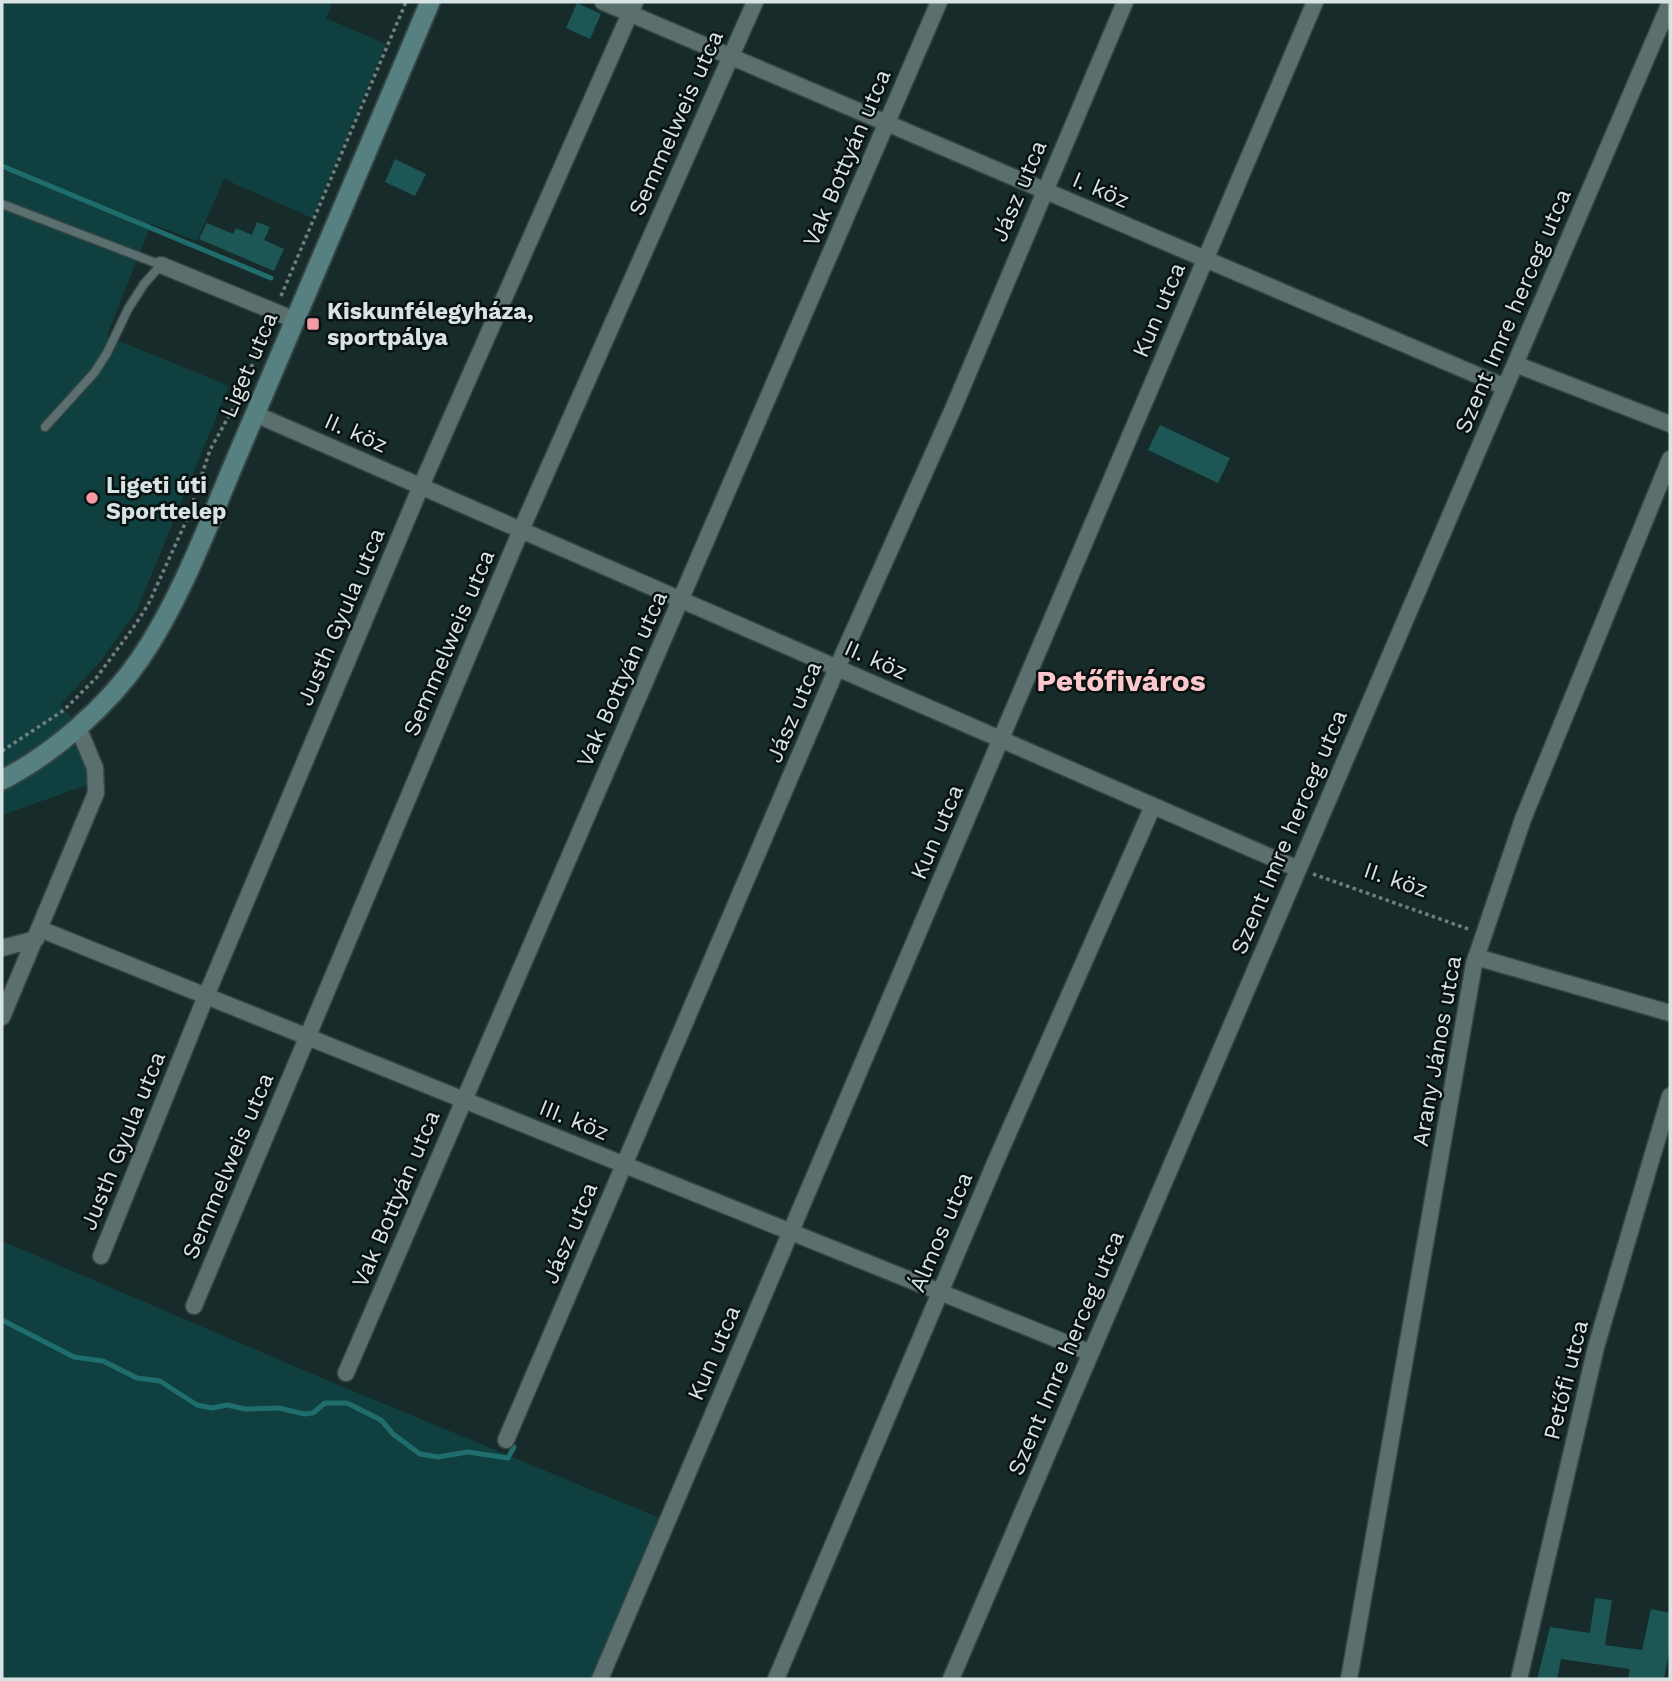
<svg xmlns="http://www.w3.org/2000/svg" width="1672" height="1681" font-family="'Work Sans',sans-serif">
	<rect width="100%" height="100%" fill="#182b2b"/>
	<path fill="#0f3f3e" d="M2 2H333L326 18 386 44 312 218 224 179 197 241 151 224 107 336 229 386 137 610 100 662 60 705 79 726 104 779 2 815Z
		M2 1241 305 1371 664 1520 596 1679H2Z"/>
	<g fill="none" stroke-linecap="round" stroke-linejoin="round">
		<path stroke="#1f6e6d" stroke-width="5" d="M2 166 271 278
			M2 1320 74 1357 103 1361 137 1378 160 1381 197 1405 212 1408 227 1405 245 1409 279 1408 304 1414 313 1413 325 1403H347L381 1420 393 1434 420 1454 438 1457 468 1452 508 1458 514 1447"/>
	</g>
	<path fill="#1c5756" d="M577 3 601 14 590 39 566 28Z
		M395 159 426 174 415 196 385 182Z
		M257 222 270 227 264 240 284 249 274 271 199 239 207 223 233 234 236 228 252 235Z
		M1160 425 1230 458 1218 483 1148 450Z
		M1595 1598 1612 1600 1605 1645 1642 1650 1651 1609 1670 1613V1646L1664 1679H1628L1630 1669 1561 1659 1557 1679H1537L1550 1627 1590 1633Z"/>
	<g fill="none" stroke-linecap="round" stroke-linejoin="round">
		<g stroke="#354545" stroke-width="11">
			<path id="service" d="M2 204 161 265 144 284 128 309 107 353 94 373 45 427"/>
		</g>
		<g stroke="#354545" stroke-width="19">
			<path id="minor" d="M603 2 1505 387
				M161 265 295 320
				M1515 364 1670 424
				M255 414 1298 869
				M40 929 1091 1353
				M2 948 36 939
				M1476 957 1670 1013
				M2 1017 96 793 95 768 78 727
				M101 1256 206 996 421 486 635 2
				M194 1306 521 530 755 2
				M346 1373 939 2
				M506 1440 837 668 953 409 1125 2
				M600 1679 1315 2
				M776 1679 995 1163 1153 806
				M951 1679 1670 3
				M1349 1679 1474 964 1523 819 1670 459
				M1519 1679 1596 1347 1670 1096"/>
		</g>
		<g stroke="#354545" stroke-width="23">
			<path id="secondary" d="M2 780C53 754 108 706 140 659 184 595 213 511 244 440 307 294 368 148 430 2"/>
		</g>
		<path stroke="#6f7f7f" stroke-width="3.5" stroke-dasharray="3.5 3.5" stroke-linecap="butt" d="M281 296 406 2
			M2 751 64 710 97 677 133 628 148 605 188 517 210 450 235 405 269 326
			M1313 874 1471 930"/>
		<use href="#service" stroke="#5a6f6e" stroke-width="8"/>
		<use href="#minor" stroke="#5a6f6e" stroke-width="16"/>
		<use href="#secondary" stroke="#568180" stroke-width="19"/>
	</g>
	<g fill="#f49aa3" stroke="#091211" stroke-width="2.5">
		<rect x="306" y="317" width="14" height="14" rx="3.5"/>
		<circle cx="92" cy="498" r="7"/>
	</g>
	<g text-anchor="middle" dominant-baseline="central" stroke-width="5" stroke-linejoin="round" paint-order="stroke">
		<g font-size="23" fill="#d8e4e4" stroke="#091211">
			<text transform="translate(676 123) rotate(-66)">Semmelweis utca</text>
			<text transform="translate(847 158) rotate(-67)">Vak Bottyán utca</text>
			<text transform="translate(1101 190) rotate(23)">I. köz</text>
			<text transform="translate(1019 191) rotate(-67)">Jász utca</text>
			<text transform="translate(1159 310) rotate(-67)">Kun utca</text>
			<text transform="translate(1513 311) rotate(-67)">Szent Imre herceg utca</text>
			<text transform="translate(249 365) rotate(-67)">Liget utca</text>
			<text transform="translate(356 433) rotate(24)">II. köz</text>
			<text transform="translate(341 617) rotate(-67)">Justh Gyula utca</text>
			<text transform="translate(449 643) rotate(-67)">Semmelweis utca</text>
			<text transform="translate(876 660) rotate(24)">II. köz</text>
			<text transform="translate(622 679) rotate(-66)">Vak Bottyán utca</text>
			<text transform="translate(794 712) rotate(-67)">Jász utca</text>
			<text transform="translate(937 832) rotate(-67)">Kun utca</text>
			<text transform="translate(1289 832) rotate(-67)">Szent Imre herceg utca</text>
			<text transform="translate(1396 880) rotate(19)">II. köz</text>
			<text transform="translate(1437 1051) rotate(-80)">Arany János utca</text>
			<text transform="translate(574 1120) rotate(22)">III. köz</text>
			<text transform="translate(123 1141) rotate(-68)">Justh Gyula utca</text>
			<text transform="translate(228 1166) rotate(-67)">Semmelweis utca</text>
			<text transform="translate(396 1199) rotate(-67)">Vak Bottyán utca</text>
			<text transform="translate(941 1232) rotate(-67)">Álmos utca</text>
			<text transform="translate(570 1233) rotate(-67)">Jász utca</text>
			<text transform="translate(714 1353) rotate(-67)">Kun utca</text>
			<text transform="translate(1066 1353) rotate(-67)">Szent Imre herceg utca</text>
			<text transform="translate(1566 1380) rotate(-76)">Petőfi utca</text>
		</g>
		<g font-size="23" font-weight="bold" fill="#d8e4e4" stroke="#091211" text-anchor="start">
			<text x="327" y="311">Kiskunfélegyháza,<tspan x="327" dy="26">sportpálya</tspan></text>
			<text x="106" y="485">Ligeti úti<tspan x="106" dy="26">Sporttelep</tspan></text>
		</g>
		<g font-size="30" font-weight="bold" fill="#fcc8cb" stroke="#091211">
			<text x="1121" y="680">Petőfiváros</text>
		</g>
	</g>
	<rect width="1672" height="1681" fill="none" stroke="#d8e4e4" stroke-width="7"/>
</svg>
